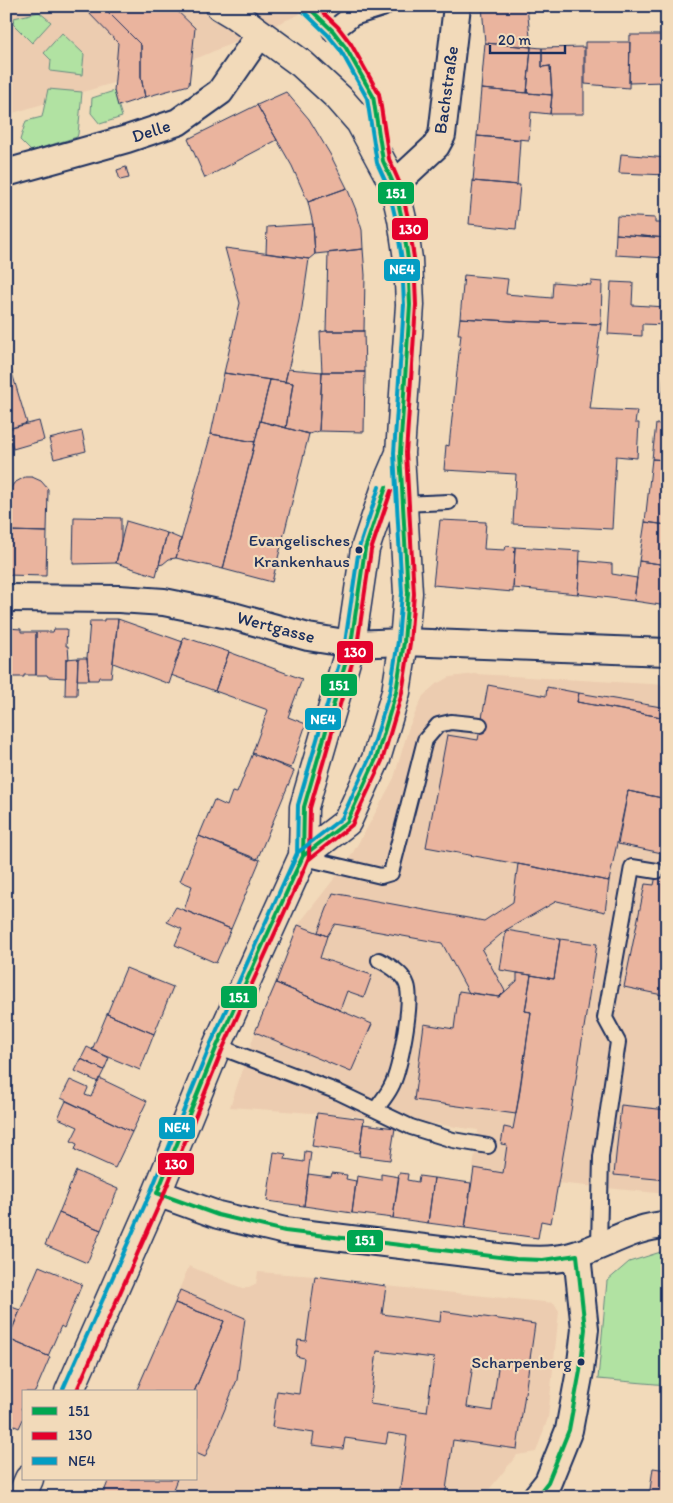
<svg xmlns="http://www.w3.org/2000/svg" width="673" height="1503" font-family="Itim,sans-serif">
	<rect width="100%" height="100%" fill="#f2daba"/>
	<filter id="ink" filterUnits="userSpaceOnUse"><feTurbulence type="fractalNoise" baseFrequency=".02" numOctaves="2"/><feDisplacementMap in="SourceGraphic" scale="10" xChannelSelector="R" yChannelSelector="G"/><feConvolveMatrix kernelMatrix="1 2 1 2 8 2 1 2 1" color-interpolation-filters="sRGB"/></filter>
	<g filter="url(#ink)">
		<path fill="#ecccb0" d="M6 6H319L200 57 6 115Z
			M475 674 667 685V1194L557 1183 551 1223 541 1221 538 1238 465 1228 478 1130 406 1120 230 1107 255 1032 298 925 348 861 371 821 394 778 409 727 423 696 436 684 450 677Z
			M189 1266 242 1288H249L256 1284 258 1272 315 1276 386 1286 554 1303 559 1311 548 1418 536 1452 517 1455 483 1497H102L109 1479H196V1392H136Z"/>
		<path fill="#b1e2a2" stroke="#668880" d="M39 12 51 22 32 43 13 24 14 18Z
			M62 33 84 54 82 75 50 71 51 60 44 53Z
			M48 89 82 92 78 134 77 137 31 151 20 140 26 121 42 117Z
			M114 91 122 117 100 124 91 113 92 98Z
			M667 1250V1385L598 1379 607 1281 629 1262Z"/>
		<path fill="#eab49e" stroke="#1b2f5e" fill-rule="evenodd" d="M87 6H102L141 45V77L145 97 118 106 114 91 118 43 85 9Z
			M102 6H172L195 28 189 85 145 97 141 77V45Z
			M482 6H527L531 47 485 43Z
			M630 35H667V78H664V82L629 83Z
			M585 42H630L629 88 585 84Z
			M485 43 531 47 527 93 481 89Z
			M531 47 542 48V67L550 66 552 95 527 93Z
			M584 47V114H550L552 95 550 66 542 67V48Z
			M481 89 552 95 550 114 531 112 529 140 477 136Z
			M286 92 309 119 330 154 347 188 308 202 292 166 257 105Z
			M257 105 277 140 205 178 188 139Z
			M477 136 520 140 517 185 473 181Z
			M621 154 667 158V175L619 173Z
			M126 167 129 178 120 180 117 170Z
			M473 181 520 185 516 229 469 224Z
			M347 188 356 210 362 230 363 249 315 254 313 224 308 202Z
			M617 216 655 218V223H667V238L616 234Z
			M313 224 315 254 309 259 266 253 267 227Z
			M616 234 667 238V258L615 255Z
			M225 248 309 259 300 321 285 382 224 373 240 303Z
			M363 249 365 275 364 331H326L328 253Z
			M464 275 508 279 506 294 552 298 553 282 591 285V281L602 282 601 324 511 321 460 318Z
			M611 282 633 283 632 305 667 307V325L642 324V336L608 334Z
			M460 318 511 321 601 324 590 409 637 411 635 423H639L637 458 616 456 612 529 513 524 516 474 444 470 446 445 449 446 461 334H458Z
			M326 331H364L365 372H322L320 332Z
			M667 342V395H663Z
			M6 353 27 423 8 429 6 424Z
			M288 369 322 372 319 431 309 434 286 428 293 383 285 382Z
			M322 372H365L364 432 319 431Z
			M224 373 270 380 255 442 211 434Z
			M270 380 293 383 286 428 260 421Z
			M663 395H667V425L661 424Z
			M39 421 44 440 13 449 8 429Z
			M260 421 309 434 272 582 223 569Z
			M656 424 667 425V460L652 459Z
			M82 431 86 451 54 459 49 439Z
			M211 434 255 442 223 569 176 558Z
			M652 459 667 460V525L645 522Z
			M25 477H32L41 481 48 489 47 532 9 531 11 488 14 483Z
			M74 517 121 518V540L116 563 73 564Z
			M440 520 486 522 484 549 505 550 506 546 515 547 513 592 433 585Z
			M126 521 167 533 156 576 116 563Z
			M645 522 667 525V565L639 561Z
			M6 531 47 532 46 576 6 575Z
			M167 533 181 539 176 558 169 559 163 564 159 565Z
			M515 547 580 551 578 594 513 588Z
			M580 561 612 564V574L637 578 634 601 578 594Z
			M639 561 667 565V606L634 601Z
			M104 619H118L111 677H99L98 680H89L87 658 90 621H104Z
			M118 619 183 642 169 684 113 663Z
			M8 628 21 629V632H36V675H24V677H6V632Z
			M54 629H67L66 646H68L69 659H66V678L48 677 47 675H36V632H53Z
			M184 637 229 652 215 691 171 675Z
			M229 652 302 679 288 717 306 724 291 768 252 754 268 710 215 691Z
			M78 658H87L89 680H77Z
			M78 658 77 695H65L66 659Z
			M488 685 546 696 547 687 579 693 577 702 667 718V799L628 791 609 881 426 847 447 735 478 740Z
			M579 693 667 708V718L577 702Z
			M253 753 294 771 257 860 199 836 214 800 227 806 232 792 237 793Z
			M628 791 667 799V854L618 844Z
			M199 836 260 860 231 929 184 910 192 886 180 881Z
			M661 853 667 854V996L624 987 645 884 654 885Z
			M518 864 609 881 605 912 557 901 506 930 482 950 505 991 499 997 469 993 442 943 335 924 327 936 318 932 333 893 484 921 513 902Z
			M176 907 231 929 216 963 175 945 182 929 167 922Z
			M298 925 327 936 320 958 372 975 364 997 347 991 340 1010 276 983Z
			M506 930 560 939 554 979 500 970Z
			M560 939 597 944 572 1105 551 1223 541 1221 538 1238 465 1228 474 1168 503 1173 507 1145 501 1144 504 1127 513 1129 519 1097 531 1012 525 1011 531 975 554 979Z
			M126 968 173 987 154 1034 107 1014Z
			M517 973 531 975 525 1011 531 1012 516 1114 414 1100 424 1024 454 1029 459 991 499 997 517 981Z
			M276 983 372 1024 351 1072 255 1032Z
			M107 1014 154 1034 140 1070 92 1050Z
			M87 1047 109 1058 104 1070 81 1059Z
			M81 1059 104 1070 98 1082 75 1071Z
			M99 1078 147 1101 132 1132 61 1098 70 1080 88 1088 85 1095 91 1097Z
			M66 1101 132 1132 115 1168 75 1150 77 1144 71 1141 78 1127 58 1118Z
			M621 1105 667 1110V1180L614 1175Z
			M317 1113 364 1119 359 1153 312 1146Z
			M363 1124 395 1128 390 1160 359 1156Z
			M305 1151 311 1152 304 1206 267 1201 274 1152 286 1154 285 1159 304 1162Z
			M76 1171 118 1189 101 1230 59 1213Z
			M332 1173 347 1175 346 1179 356 1181 352 1213 304 1206 308 1174 331 1177Z
			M399 1173 408 1174 407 1180 418 1182 419 1176 434 1178 428 1223 393 1218Z
			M381 1174 399 1177 393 1218 352 1213 357 1176 381 1180Z
			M434 1178 471 1183 465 1228 428 1223Z
			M59 1213 101 1230 87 1263 45 1245Z
			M39 1266 82 1284 64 1328 61 1326 48 1356 8 1339Z
			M315 1276 386 1286 382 1314 440 1322 441 1311 535 1324 517 1449 453 1440 445 1497H397L400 1489 407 1436 388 1433 386 1444 345 1438 343 1449 312 1445 314 1433 272 1427 277 1391 299 1394 304 1358 296 1356 298 1340 306 1341ZM377 1351 434 1358 427 1412 370 1404ZM473 1364 498 1368 492 1411 467 1407Z
			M180 1290 245 1318 237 1380 205 1457 196 1453V1392H194L224 1321 175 1303Z
			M175 1303 224 1321 194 1392H136Z
			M6 1305 20 1310 8 1339 6 1338Z
			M6 1338 50 1357 35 1392H24V1404L21 1409 24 1410V1417L19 1428 6 1422Z
			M653 1468 667 1470V1486L663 1485 667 1490V1497H649Z
			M109 1479H177L170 1497H102Z"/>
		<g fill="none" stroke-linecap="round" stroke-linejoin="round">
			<g stroke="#1b2f5e" stroke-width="18">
				<path id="service" d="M307 6 333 31 346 48 373 96 381 145
					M402 504 449 502
					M303 856 313 860 381 876 391 873 425 740 438 725 451 722 480 725
					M217 1046 338 1092 411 1127 453 1140 488 1146
					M376 1109C381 1102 387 1095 391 1087 400 1071 413 1001 407 985 403 973 389 965 379 960
					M599 1245 601 1157 618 1042 605 1018 632 867 657 871"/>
			</g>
			<g stroke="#1b2f5e" stroke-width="24">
				<path id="pedestrian" d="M333 31 353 15 382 6"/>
			</g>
			<g stroke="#1b2f5e" stroke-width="30">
				<path id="minor" d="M6 173 127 139 178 122 220 92 260 34
					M394 185 436 146 442 135 457 6
					M6 598 119 599 164 602 233 616 308 637 351 644 404 642 667 652
					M157 1193 218 1215 285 1231 516 1259C536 1260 558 1261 578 1254 607 1245 635 1226 667 1225
					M536 1497 548 1482 569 1430 580 1371 585 1329 577 1255"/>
			</g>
			<g stroke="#1b2f5e" stroke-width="31">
				<path id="secondary" d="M220 6 235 15 302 64 339 98 360 122 394 185 402 219 408 259 410 305 400 453 408 593 404 642 396 692 376 759 347 822 303 856
					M69 1392 157 1193 217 1046 303 856 304 807 351 644 365 549 388 481 400 453
					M21 1497 29 1479"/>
			</g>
			<use href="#service" stroke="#f2daba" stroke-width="14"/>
			<use href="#pedestrian" stroke="#f2daba" stroke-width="20"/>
			<use href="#minor" stroke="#f2daba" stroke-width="26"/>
			<use href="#secondary" stroke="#f2daba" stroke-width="28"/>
			<g stroke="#f2daba" stroke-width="8">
				<path id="bus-1" d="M291 881 303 856 304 807 351 644 365 549 386 487
					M157 1193 217 1046 303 856 347 822 376 759 396 692 404 642 408 593 400 453 410 305 408 259 402 219 394 185 383 161 373 96 346 48 333 31 307 6
					M157 1193 218 1215 285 1231 516 1259 543 1260 577 1255
					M536 1497 548 1482 569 1430 580 1371 585 1329 577 1255"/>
			</g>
			<g stroke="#f2daba" stroke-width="8">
				<path id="bus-2" d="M298 884 309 857 310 808 357 646 371 550 391 491
					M76 1392 163 1196 223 1048 308 860 352 825 382 761 402 693 410 643 414 594 406 453 416 305 414 258 408 218 400 184 389 159 379 94 351 44 338 27 316 6"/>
			</g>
			<g stroke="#f2daba" stroke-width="8">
				<path id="bus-3" d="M286 878 297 855 298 805 345 643 359 548 379 487
					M63 1389 151 1191 211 1043 297 853 342 818 370 757 390 691 398 641 402 593 394 453 404 305 402 260 396 220 388 187 377 163 367 98 341 51 328 35 303 11"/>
			</g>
			<use href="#bus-1" stroke="#00a651" stroke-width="4"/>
			<use href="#bus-2" stroke="#e4002b" stroke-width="4"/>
			<use href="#bus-3" stroke="#039dc3" stroke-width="4"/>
		</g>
	</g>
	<g fill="#1b2f5e" stroke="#f2daba" stroke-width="2">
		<circle cx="359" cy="550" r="4.5"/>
		<circle cx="581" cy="1362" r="4.5"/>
	</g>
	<g text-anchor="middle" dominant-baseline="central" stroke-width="4.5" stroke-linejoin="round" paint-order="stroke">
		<g font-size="17" fill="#1b2f5e" stroke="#f2daba" text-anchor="end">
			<text x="350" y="540">Evangelisches<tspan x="350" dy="21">Krankenhaus</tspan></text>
			<text x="572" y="1362">Scharpenberg</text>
		</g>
		<g font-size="18" fill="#1b2f5e" stroke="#f2daba">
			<text transform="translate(446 90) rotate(-82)">Bachstraße</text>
			<text transform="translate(151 131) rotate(-18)">Delle</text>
			<text transform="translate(276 627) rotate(15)">Wertgasse</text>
		</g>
	</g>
	<g stroke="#f2daba" stroke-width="2">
		<rect x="377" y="181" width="38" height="24" rx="5" fill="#00a651"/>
		<rect x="391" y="217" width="38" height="24" rx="5" fill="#e4002b"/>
		<rect x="383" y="258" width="38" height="24" rx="5" fill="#039dc3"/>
		<rect x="336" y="640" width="38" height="24" rx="5" fill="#e4002b"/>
		<rect x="320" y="673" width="38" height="24" rx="5" fill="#00a651"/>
		<rect x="304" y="707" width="38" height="24" rx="5" fill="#039dc3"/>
		<rect x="220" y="985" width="38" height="24" rx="5" fill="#00a651"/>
		<rect x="158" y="1116" width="38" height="24" rx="5" fill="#039dc3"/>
		<rect x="157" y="1152" width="38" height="24" rx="5" fill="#e4002b"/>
		<rect x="346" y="1229" width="38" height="24" rx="5" fill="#00a651"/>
	</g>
	<g font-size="14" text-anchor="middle" font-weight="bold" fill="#fff">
		<text x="396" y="198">151</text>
		<text x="410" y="234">130</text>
		<text x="402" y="274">NE4</text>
		<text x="355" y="657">130</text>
		<text x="339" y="690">151</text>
		<text x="323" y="724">NE4</text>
		<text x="239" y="1002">151</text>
		<text x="177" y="1132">NE4</text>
		<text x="176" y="1169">130</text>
		<text x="365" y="1245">151</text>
	</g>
	<rect width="673" height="1503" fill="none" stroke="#f2daba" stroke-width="25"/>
	<rect x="12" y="12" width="648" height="1478" fill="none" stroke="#1b2f5e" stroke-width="2" filter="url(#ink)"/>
	<rect x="22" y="1390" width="175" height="90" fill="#f2daba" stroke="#9c9695"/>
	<rect x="32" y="1407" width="25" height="8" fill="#00a651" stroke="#9c9695"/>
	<text x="68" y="1416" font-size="15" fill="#1b2f5e">151</text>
	<rect x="32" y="1432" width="25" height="8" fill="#e4002b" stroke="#9c9695"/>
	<text x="68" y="1440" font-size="15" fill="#1b2f5e">130</text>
	<rect x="32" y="1457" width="25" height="8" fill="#039dc3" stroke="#9c9695"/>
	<text x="68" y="1466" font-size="15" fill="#1b2f5e">NE4</text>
	<path d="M490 45v8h75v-8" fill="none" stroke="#1b2f5e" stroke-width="2.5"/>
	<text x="498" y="45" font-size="15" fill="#1b2f5e" stroke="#f2daba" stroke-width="4" paint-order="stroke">20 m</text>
</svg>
